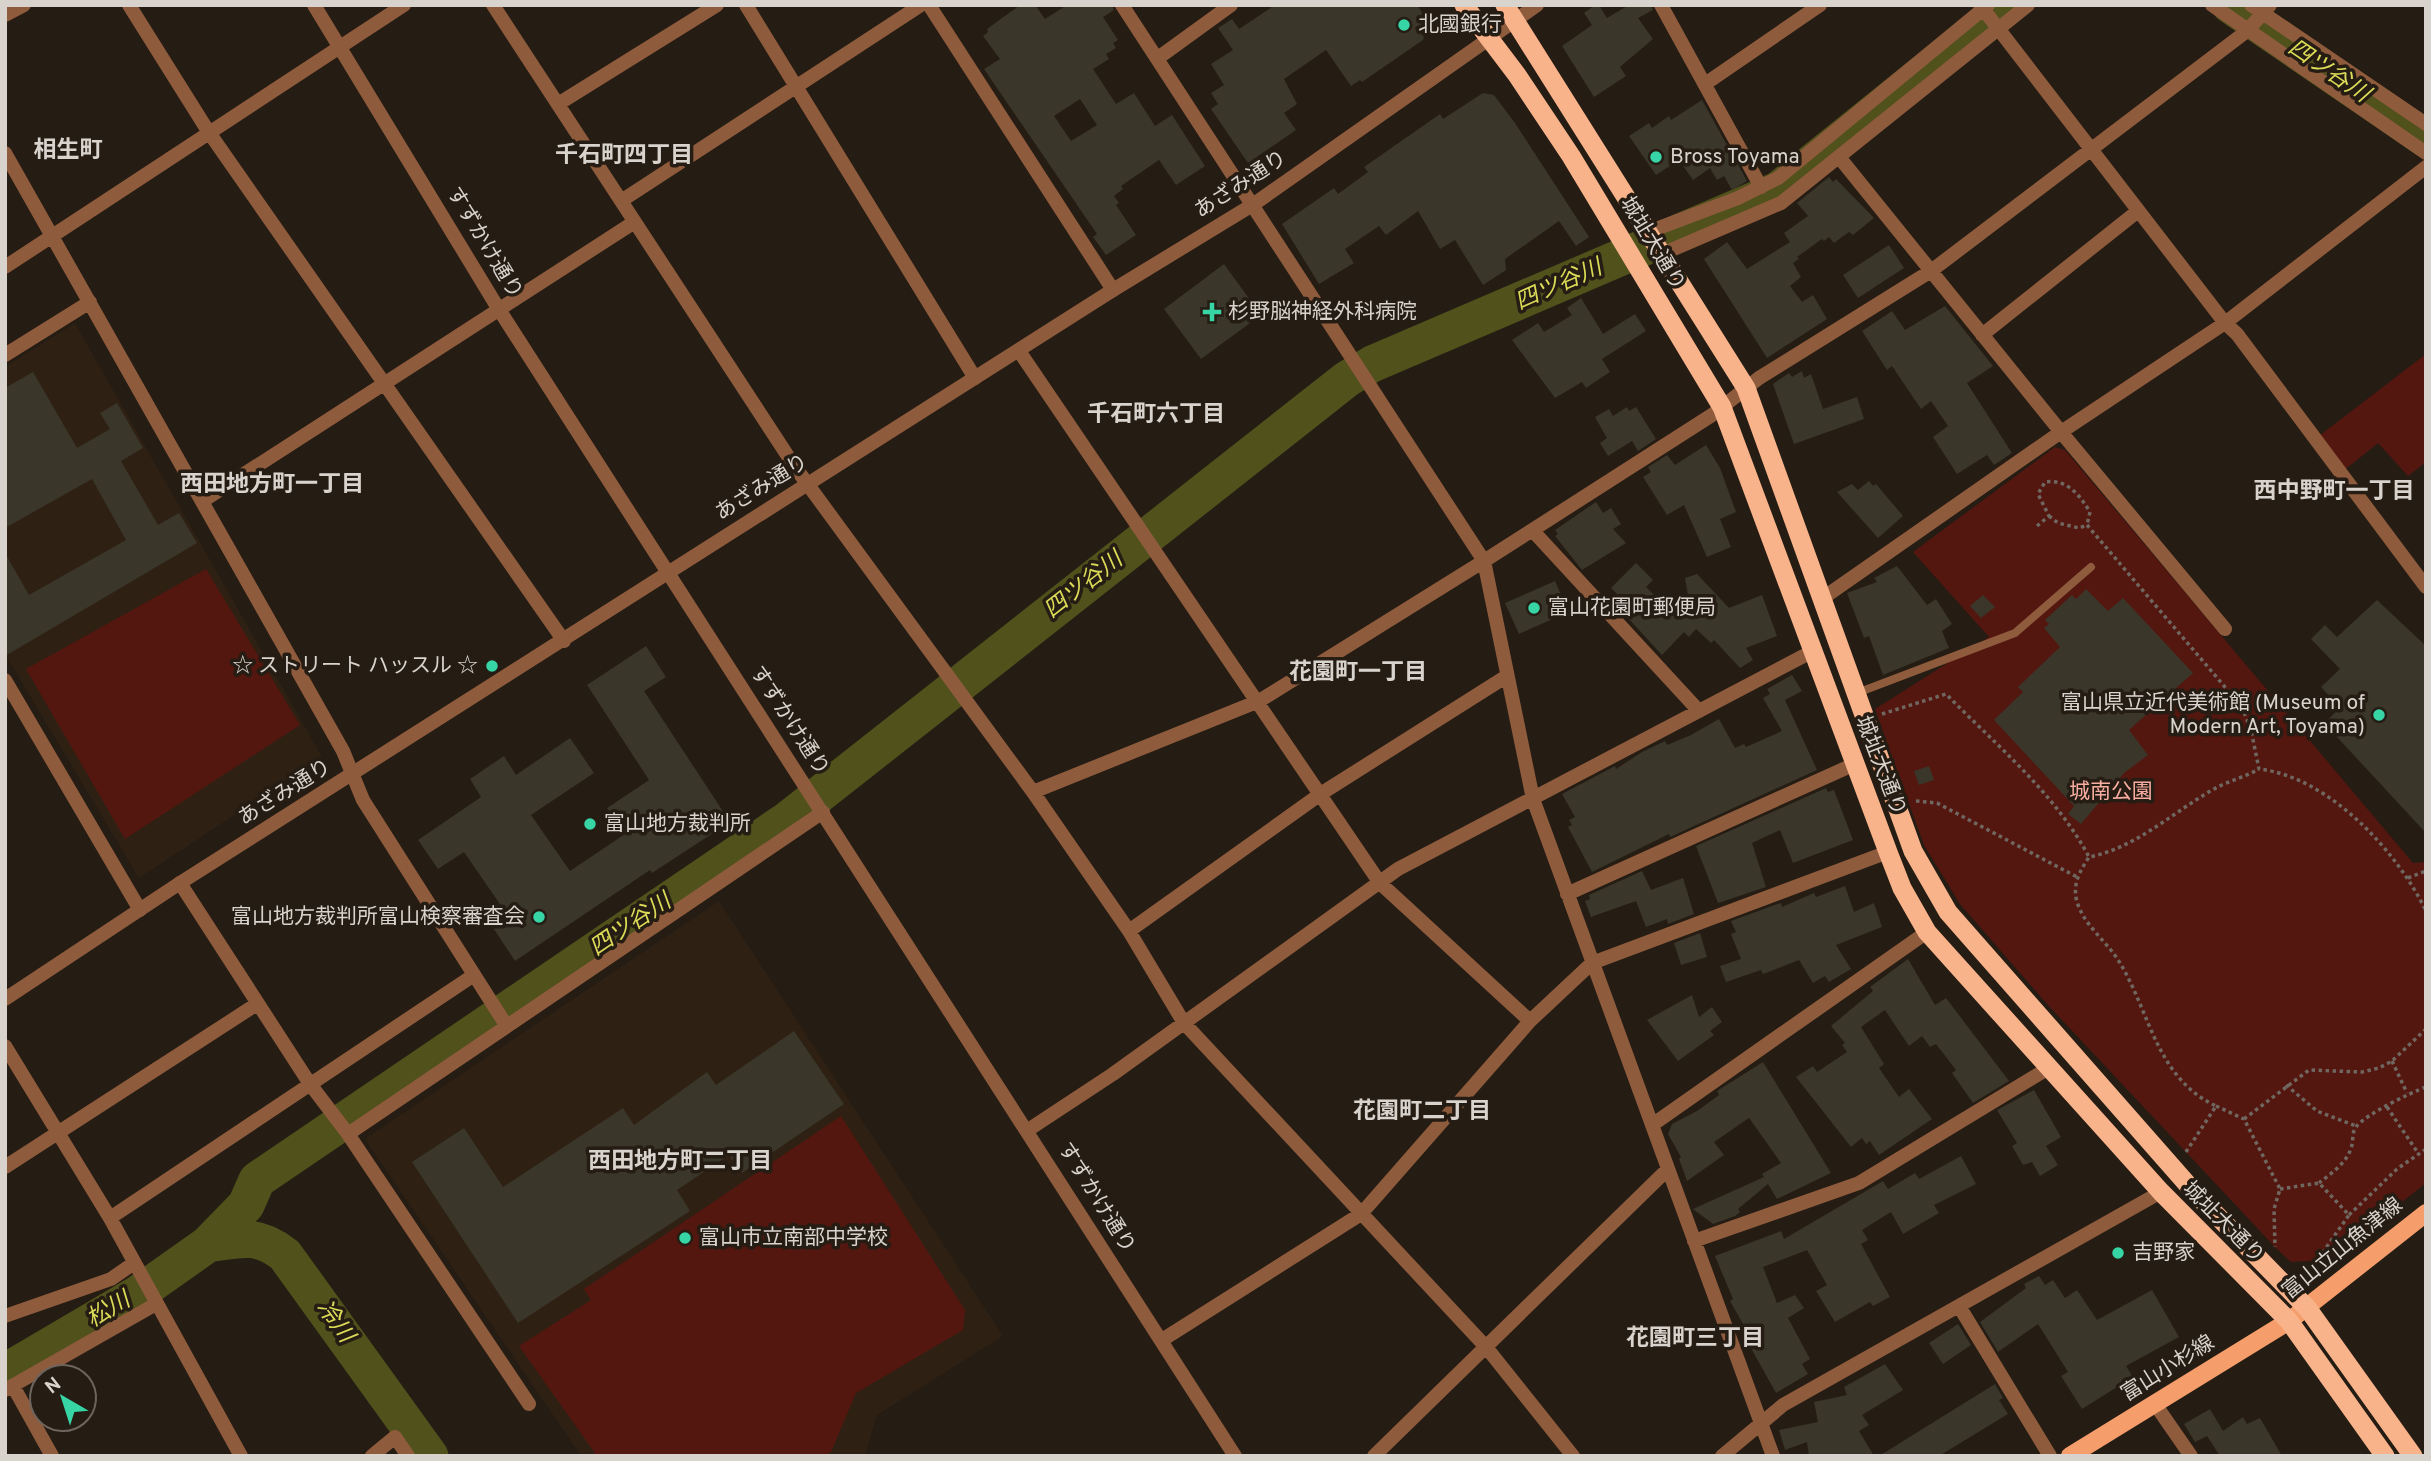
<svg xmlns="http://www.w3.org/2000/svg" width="2431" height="1461" font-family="Overpass,'Noto Sans JP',sans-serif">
	<rect width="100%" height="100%" fill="#251c13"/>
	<path fill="#2e2113" d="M75 323 322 757 139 878 5 654V367Z
		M719 901 1003 1336 877 1415 865 1456H581L365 1139Z"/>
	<path fill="#541710" d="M2426 354V462L2408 476 2378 443 2342 472 2319 436Z
		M2055 447 2065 450 2413 863 2426 862V1183L2329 1260 2291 1262 2275 1247 2047 1004 1960 904 1924 845 1875 709 1989 637 1913 552Z
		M206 569 300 725 125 839 26 669Z
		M841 1116 965 1310 963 1330 856 1393 831 1452 824 1456H597L519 1346 591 1300 584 1289Z"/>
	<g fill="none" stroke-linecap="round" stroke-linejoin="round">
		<path stroke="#51511c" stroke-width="37" d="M2230 5 2426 139
			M208 1244C241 1239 257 1233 285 1255L430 1456
			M5 1372 136 1295 208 1244 246 1205 257 1180 787 820 1347 379 1372 364 1778 190 2008 5"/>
	</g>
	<path fill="#3a362a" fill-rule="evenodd" d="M1020 5H1035L1045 19 1067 5H1112L1114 10 1103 17 1118 40 1113 43 1116 48 1106 54 1109 59 1093 69 1116 104 1134 93 1155 126 1172 115 1205 166 1176 185 1159 160 1121 186 1123 189 1114 196 1119 203 1116 205 1136 235 1106 255 1093 237 1097 234 984 69 1000 59 983 36 988 32 987 29ZM1080 99 1097 125 1071 141 1054 116Z
		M1275 5H1417L1428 21 1423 40 1362 82 1360 80 1351 86 1326 50 1284 79 1297 104 1284 113 1296 130 1248 163 1211 109 1218 104 1211 93 1224 85 1211 64 1233 50 1218 28 1232 19 1239 29Z
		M1595 5H1599L1607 18 1629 5H1651L1653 10 1638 18 1653 39 1620 67 1626 76 1594 97 1562 46 1592 25 1584 13Z
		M1483 93 1494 95 1515 123 1589 237 1576 246 1559 221 1505 259 1506 270 1483 285 1455 240 1440 249 1418 211 1386 235 1379 226 1345 249 1354 263 1319 284 1282 224 1334 188 1338 194 1368 172 1364 167 1440 114 1443 119Z
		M1702 100 1747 181 1732 190 1724 176 1717 180 1710 168 1693 180 1679 160 1656 175 1629 136 1649 123 1652 128 1669 116 1671 120Z
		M1829 177 1833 182 1836 179 1874 218 1853 235 1849 232 1834 243 1829 237 1824 241 1822 239 1797 257 1799 259 1793 263 1801 277 1790 286 1802 302 1813 295 1827 319 1767 358 1704 259 1727 242 1747 269 1790 242 1784 233 1808 216 1797 203Z
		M1889 245 1904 268 1858 298 1843 275Z
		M1224 264 1261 315 1201 359 1164 309Z
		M1581 298 1603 334 1635 314 1646 331 1602 359 1610 372 1586 388 1582 382 1555 398 1512 340 1538 323 1544 332 1572 315 1567 308Z
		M1945 306 1993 366 1967 383 2012 453 1994 465 1987 455 1957 474 1933 437 1948 426 1931 401 1921 409 1892 366 1887 370 1862 331 1892 311 1905 330Z
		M1802 371 1804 378 1811 374 1823 409 1857 397 1864 419 1794 444 1773 384 1789 373 1792 377Z
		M33 372 77 448 110 429 100 413 117 403 143 448 121 461 158 525 179 513 197 543 5 656V553L29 595 126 540 92 479 5 528V388Z
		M1627 407 1629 411 1636 407 1656 439 1638 451 1632 441 1608 456 1600 443 1607 438 1595 417 1609 409 1613 416Z
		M1706 445 1720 468 1736 512 1720 519 1731 547 1707 557 1684 505 1667 515 1643 477 1651 472 1648 467 1667 455 1675 465Z
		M1869 481 1873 486 1876 484 1903 516 1878 538 1837 492 1852 484 1858 490Z
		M1596 502 1603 513 1611 508 1621 524 1613 529 1626 543 1582 570 1555 536 1558 534 1555 530Z
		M1636 563 1653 580 1646 587 1671 612 1679 605 1692 618 1685 578 1697 574 1729 608 1762 595 1777 636 1746 648 1753 660 1740 668 1714 640 1711 643 1696 629 1689 637 1684 632 1662 655 1628 618 1635 612 1611 588Z
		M1897 566 1927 605 1936 599 1952 624 1942 631 1949 648 1883 675 1869 636 1864 638 1847 593 1877 582 1874 578Z
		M1555 581 1561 595 1550 600 1557 617 1519 634 1505 603Z
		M2086 589 2108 611 2123 598 2193 673 2129 730 2148 755 2124 773 2081 824 2068 814 2074 806 1994 720 2023 692 2018 687 2060 647 2044 628 2049 624 2045 620 2072 595 2076 599Z
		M1983 595 1995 607 1981 618 1970 606Z
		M2377 600 2426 646V833L2324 723 2340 708 2321 687 2340 669 2311 639 2325 625 2337 637Z
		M646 646 666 677 644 691 730 822 652 873 650 870 515 961 488 920 504 910 464 852 438 869 418 840 481 797 470 779 504 756 516 775 570 738 594 773 531 815 570 871 625 834 607 808 649 780 587 685Z
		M1792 675 1802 691 1785 700 1817 770 1670 837 1669 834 1592 872 1568 827 1572 825 1569 820 1575 817 1562 794 1615 766 1616 769 1642 752 1665 741 1667 745 1691 735 1719 719 1735 748 1744 744 1746 747 1782 731 1763 698 1770 694 1767 689Z
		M1929 766 1934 780 1919 785 1914 771Z
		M1826 788 1828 792 1834 790 1853 840 1793 863 1780 830 1752 843 1766 887 1718 903 1696 846Z
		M1642 871 1651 890 1683 878 1694 914 1668 924 1667 919 1646 927 1636 901 1591 917 1585 901 1590 899 1589 895Z
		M1845 886 1854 912 1874 903 1882 927 1836 945 1851 969 1829 982 1825 976 1813 983 1799 960 1763 974 1761 970 1726 982 1720 966 1741 959 1731 934 1736 932 1731 921 1772 906 1781 903 1782 907 1814 893 1816 897Z
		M1700 933 1707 957 1681 965 1674 943Z
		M1908 959 1935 1005 1946 998 2009 1081 1973 1103 1952 1073 1956 1070 1936 1044 1930 1047 1922 1036 1909 1046 1885 1010 1861 1027 1884 1064 1879 1068 1899 1097 1909 1089 1932 1119 1879 1155 1870 1141 1866 1144 1862 1138 1851 1147 1796 1077 1813 1066 1817 1072 1847 1052 1842 1045 1845 1043 1831 1026 1873 991 1870 987Z
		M1692 995 1699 1017 1712 1007 1722 1022 1710 1031 1714 1035 1678 1061 1647 1020Z
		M794 1031 844 1104 742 1173 729 1155 677 1190 690 1211 518 1323 412 1162 464 1128 503 1187 623 1108 634 1125 707 1072 716 1085Z
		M1763 1062 1831 1173 1777 1199 1768 1184 1738 1209 1740 1212 1735 1216 1713 1224 1693 1209 1764 1177 1762 1174 1781 1163 1749 1118 1714 1142 1724 1155 1687 1181 1679 1159 1681 1157 1668 1134 1672 1124 1697 1111 1719 1095 1717 1091Z
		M2034 1090 2061 1137 2046 1146 2058 1165 2040 1176 2032 1162 2023 1165 2012 1146 2017 1143 1997 1110Z
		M1961 1156 1976 1184 1934 1205 1939 1213 1903 1234 1891 1212 1862 1230 1868 1240 1861 1244 1890 1297 1873 1306 1870 1302 1835 1322 1816 1291 1827 1285 1807 1250 1763 1267 1777 1303 1795 1295 1804 1308 1788 1318 1810 1359 1802 1364 1808 1374 1776 1393 1752 1350 1756 1347 1730 1301 1733 1299 1715 1256 1781 1231 1784 1239 1883 1181 1888 1189 1915 1173 1919 1179Z
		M2039 1276 2045 1285 2053 1280 2065 1298 2077 1290 2097 1320 2152 1290 2179 1337 2126 1366 2133 1377 2082 1409 2061 1376 2068 1372 2038 1324 1998 1352 1980 1322 2026 1288 2024 1284Z
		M1958 1324 1971 1345 1943 1364 1929 1343Z
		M1885 1364 1903 1390 1862 1415 1869 1425 1859 1431 1874 1456H1809L1807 1442 1785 1450 1779 1430 1818 1422 1814 1402 1847 1395 1844 1387Z
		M1995 1384 2003 1398 1999 1400 2008 1414 1939 1456H1879Z
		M2210 1409 2223 1431 2243 1417 2247 1424 2260 1418 2282 1456H2220L2207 1436 2195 1442 2184 1424Z"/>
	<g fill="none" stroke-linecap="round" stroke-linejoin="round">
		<path stroke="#706860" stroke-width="3.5" stroke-dasharray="3.5 3.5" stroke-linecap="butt" d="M2049 516 2058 523 2079 528 2087 525
			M2087 525 2242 707 2251 730 2259 769C2329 777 2397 851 2426 911
			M2037 526 2049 516 2038 494 2045 482C2067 479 2079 494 2090 512L2087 525
			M1882 714 1946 694C1996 745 2055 793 2089 857
			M1916 801 1937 803 2077 877
			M2408 878 2426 871
			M2392 1061 2407 1093
			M2286 1085 2317 1111 2356 1126
			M2216 1106 2244 1119 2280 1189 2274 1209 2275 1247
			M2387 1107 2418 1153
			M2244 1119 2309 1070 2362 1072 2379 1068 2392 1061 2426 1029
			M2186 1152 2216 1106C2156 1078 2150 1012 2120 963 2107 941 2085 927 2077 902 2072 884 2080 871 2089 857 2136 848 2173 812 2214 789 2228 781 2245 777 2259 769
			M2319 1183C2330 1174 2347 1163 2351 1148 2354 1141 2351 1134 2356 1127 2366 1114 2410 1093 2426 1087
			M2280 1189 2319 1183 2349 1215 2316 1262
			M2349 1215 2397 1169 2426 1149"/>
		<path stroke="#8f5b3d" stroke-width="8" d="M1857 693 2015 633 2091 567"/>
		<path stroke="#8f5b3d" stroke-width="14" d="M129 5 208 131 564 641
			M493 5 795 467 1033 792 1129 931 1184 1023 1486 1347 1573 1456
			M746 5 975 378
			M929 5 1113 290
			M1122 5 1484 561 1533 799 1773 1456
			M1661 5 1761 187
			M1980 5 2225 323 2237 334 2426 587
			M2212 5 2426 153
			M2251 5 2426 124
			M5 15 24 5
			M1158 58 1231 5
			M1705 84 1820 5
			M558 104 717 5
			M5 153 343 751 363 800 506 1025
			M1839 157 2061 432 2225 629
			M621 201 921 5
			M1648 232 1738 198 1778 178 1988 5
			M1662 254 1781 203 2028 5
			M5 267 404 5
			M1982 335 2138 211
			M1019 351 1380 883 1530 1021
			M5 355 90 302
			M204 500 633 223
			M1533 531 1699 711
			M1823 598 2061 432 2225 323 2426 167
			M5 680 140 910
			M1033 792 1259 701 1484 561 1712 415 1759 378 1931 271 2247 31 2270 5
			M180 883 310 1084 348 1134 529 1404
			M1567 894 1857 763
			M1129 931 1322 793 1507 676
			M5 1046 110 1218 241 1456
			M1652 1125 1927 932
			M1028 1130 1113 1074 1398 869 1815 650
			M348 1134 823 812
			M5 1167 257 1004
			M110 1218 474 975
			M1694 1241 1859 1183 2047 1069
			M1959 1306 2050 1456
			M5 1316 111 1279 134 1263
			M1162 1340 1361 1214 1530 1021 1592 963 1888 852
			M13 1386 52 1456
			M5 1390 156 1304
			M2155 1404 2191 1456
			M372 1456 395 1437 408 1456
			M1374 1456 1667 1170
			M1722 1456 1783 1405 2161 1192"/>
		<path stroke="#8f5b3d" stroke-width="14" d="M314 5 498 308 1235 1456
			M5 999 180 883 1113 290 1254 204 1537 5"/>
		<path stroke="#f59e6b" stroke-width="18" d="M2070 1456 2289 1321 2426 1213"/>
		<path stroke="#f9b38a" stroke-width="19" d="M1464 5 1517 75 1571 156 1722 407 1888 852 1902 888 1927 932 2161 1192 2289 1321 2385 1456
			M1505 5 1746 388 1913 851 1948 912 2195 1193 2308 1309 2413 1456"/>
	</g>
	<g fill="#37d4a6" stroke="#251c13" stroke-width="2.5">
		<circle cx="1404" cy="25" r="7"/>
		<circle cx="1656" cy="157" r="7"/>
		<path d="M1208.5 301.5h7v7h7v7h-7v7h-7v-7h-7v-7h7z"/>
		<circle cx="1534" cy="608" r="7"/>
		<circle cx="492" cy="666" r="7"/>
		<circle cx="2379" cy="715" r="7"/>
		<circle cx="590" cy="824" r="7"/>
		<circle cx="539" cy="917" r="7"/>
		<circle cx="685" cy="1238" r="7"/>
		<circle cx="2118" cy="1253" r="7"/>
	</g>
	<g text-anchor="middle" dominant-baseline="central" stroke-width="7" stroke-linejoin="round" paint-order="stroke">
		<g font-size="21" fill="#d9d3cd" stroke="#251c13" text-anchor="start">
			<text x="1418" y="25">北國銀行</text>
			<text x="1670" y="157">Bross Toyama</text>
			<text x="1228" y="312">杉野脳神経外科病院</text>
			<text x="1548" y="608">富山花園町郵便局</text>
			<text x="478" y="666" text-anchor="end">☆ ストリート ハッスル ☆</text>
			<text x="2365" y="703" text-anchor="end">富山県立近代美術館 (Museum of<tspan x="2365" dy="24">Modern Art, Toyama)</tspan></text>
			<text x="604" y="824">富山地方裁判所</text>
			<text x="525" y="917" text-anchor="end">富山地方裁判所富山検察審査会</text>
			<text x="699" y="1238">富山市立南部中学校</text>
			<text x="2132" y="1253">吉野家</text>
		</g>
		<g font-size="21" fill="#d9d3cd" stroke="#251c13">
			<text transform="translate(1241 185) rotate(-33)">あざみ通り</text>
			<text transform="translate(484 243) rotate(59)">すずかけ通り</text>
			<text transform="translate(1652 244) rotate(59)">城址大通り</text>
			<text transform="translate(762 488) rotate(-32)">あざみ通り</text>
			<text transform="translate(789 721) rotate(57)">すずかけ通り</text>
			<text transform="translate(1880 766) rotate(69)">城址大通り</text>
			<text transform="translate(285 793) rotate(-32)">あざみ通り</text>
			<text transform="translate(1096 1198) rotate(58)">すずかけ通り</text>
			<text transform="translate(2223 1223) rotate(45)">城址大通り</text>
			<text transform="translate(2343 1249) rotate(-39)">富山立山魚津線</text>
			<text transform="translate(2168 1369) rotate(-32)">富山小杉線</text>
		</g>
		<g font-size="21" fill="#f8ada0" stroke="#251c13">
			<text x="2111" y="792">城南公園</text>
		</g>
		<g font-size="23" font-style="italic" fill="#dbdb57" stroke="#251c13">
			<text transform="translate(2328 72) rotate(34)">四ツ谷川</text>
			<text transform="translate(1559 286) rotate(-24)">四ツ谷川</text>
			<text transform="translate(1084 586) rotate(-38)">四ツ谷川</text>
			<text transform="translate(631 926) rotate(-34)">四ツ谷川</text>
			<text transform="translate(109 1311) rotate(-31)">松川</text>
			<text transform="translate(334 1322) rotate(54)">冷川</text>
		</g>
		<g font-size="23" font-weight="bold" fill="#d9d3cd" stroke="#251c13">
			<text x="68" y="151">相生町</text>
			<text x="624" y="156">千石町四丁目</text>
			<text x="1156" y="415">千石町六丁目</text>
			<text x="272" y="485">西田地方町一丁目</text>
			<text x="2334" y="492">西中野町一丁目</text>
			<text x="1358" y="673">花園町一丁目</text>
			<text x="1422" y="1112">花園町二丁目</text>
			<text x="680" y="1162">西田地方町二丁目</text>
			<text x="1695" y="1339">花園町三丁目</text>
		</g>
	</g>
	<rect width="2431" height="1461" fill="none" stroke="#d9d3cd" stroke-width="14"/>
	<g transform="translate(63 1398) rotate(321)"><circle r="33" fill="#251c13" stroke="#6d655d" stroke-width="2"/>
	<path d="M0-5L12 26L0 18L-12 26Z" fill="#37d4a6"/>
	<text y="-10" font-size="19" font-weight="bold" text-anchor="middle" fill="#d9d3cd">N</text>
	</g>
</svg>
